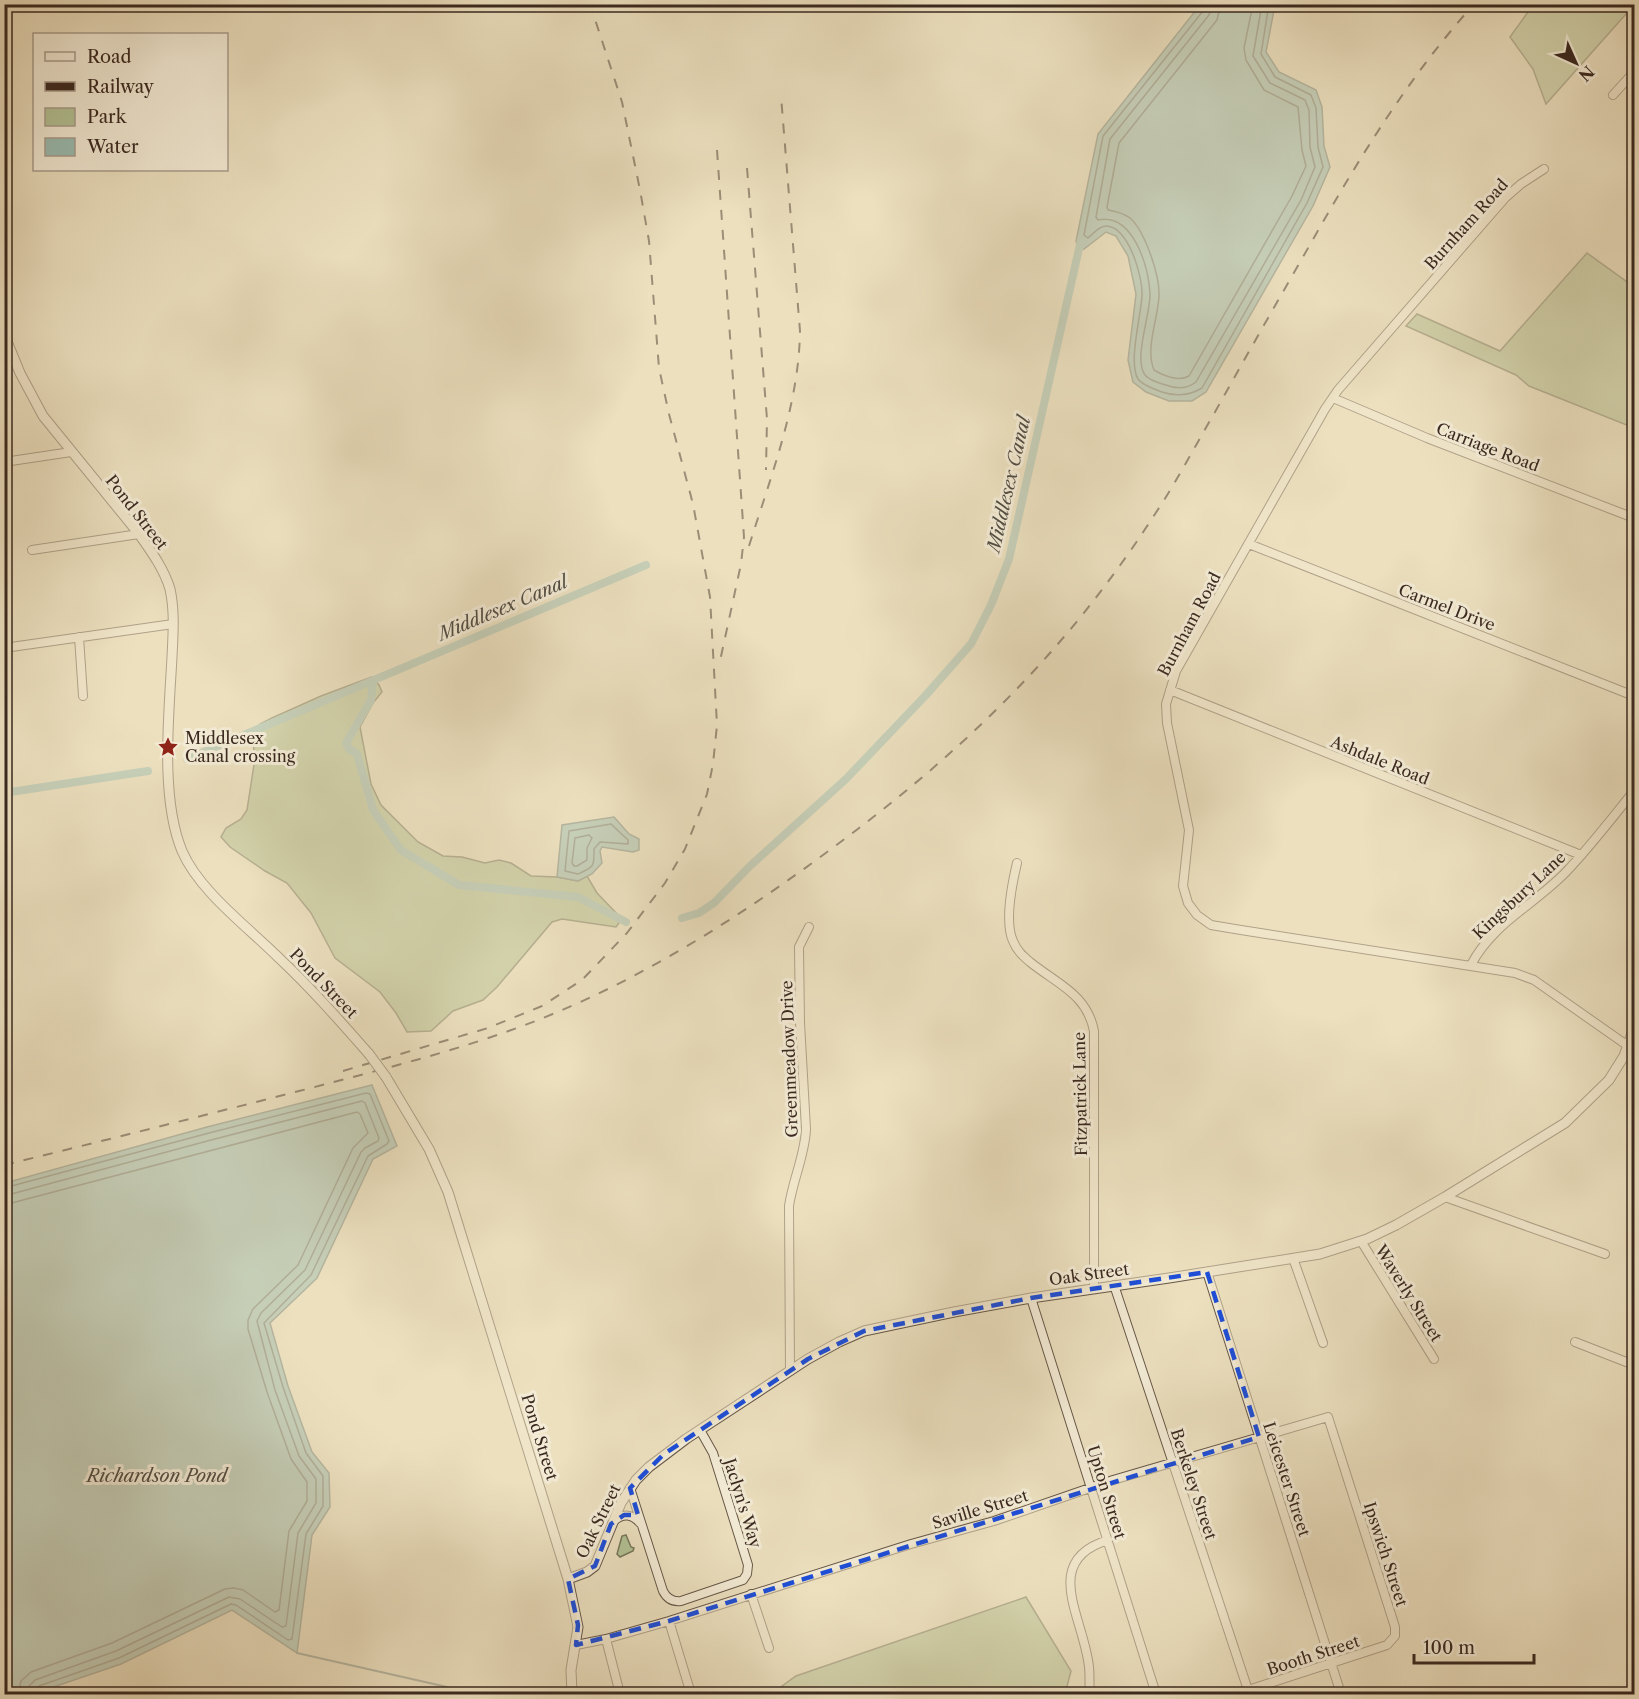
<svg xmlns="http://www.w3.org/2000/svg" width="1639" height="1699" font-family="'Libre Caslon Text',serif">
	<rect width="100%" height="100%" fill="#ece0bf"/>
	<filter id="stains"><feTurbulence type="fractalNoise" baseFrequency=".00333" numOctaves="4"/><feColorMatrix values="0 0 0 0 .2 0 0 0 0 .09 0 0 0 0 .02 0 0 0 .5 -.17"/></filter>
	<radialGradient id="worn" r=".72"><stop offset=".6" stop-color="#630" stop-opacity="0"/><stop offset="1" stop-color="#630" stop-opacity=".3"/></radialGradient>
	<path fill="#b3c396" stroke="#76765b" stroke-width="1.5" d="M1533 5 1534 4 1634 5 1546 104 1533 69 1510 37Z
		M1587 253 1634 287V428L1529 386 1516 375 1406 326 1417 314 1500 351Z
		M372 677 379 685 382 692 373 703 360 727 371 784 381 805 418 842 443 856 462 857 485 863 499 860 511 863 531 876 557 877 578 881 587 876 597 893 622 919 616 927 562 919 552 922 497 987 483 1000 453 1011 431 1031 407 1032 396 1013 380 992 335 958 311 913 287 883 265 871 230 847 221 837 226 828 241 819 247 810 255 758 252 735 260 724 272 718 321 696Z
		M626 1535 631 1547 634 1548 633 1551 620 1557 617 1554 622 1536Z
		M1026 1597 1071 1671 1065 1694H771L796 1676Z"/>
	<path fill="#99bdb2" stroke="#738278" stroke-width="1.5" d="M1200 5H1275L1266 52 1279 72 1316 90 1322 107 1324 146 1330 167 1313 206 1206 392 1192 401H1169L1146 392 1133 382 1128 360 1136 294 1128 256 1116 236 1106 232 1084 249 1079 250 1076 241 1098 134Z
		M614 817 629 834 639 839V850L633 852 602 847 600 851 602 863 592 874 578 881 557 877 562 825Z
		M372 1085 397 1146 373 1159 317 1278 270 1323 288 1386 312 1452 329 1473 330 1507 312 1535 297 1653 232 1610 121 1664 33 1694H5V1183L207 1127Z"/>
	<g fill="none" stroke-linecap="round" stroke-linejoin="round">
		<path stroke="#6a7369" stroke-width="1.5" d="M1205 4 1203 11 1103 136 1084 235 1088 238C1093 234 1100 225 1107 226 1129 228 1143 277 1142 296 1141 316 1128 362 1138 379 1143 386 1155 389 1162 392 1177 397 1189 396 1202 388L1307 203 1323 167 1318 147 1316 108 1311 95 1275 77 1261 54 1269 4
			M1212 4 1209 15 1110 139 1096 217 1098 220C1133 213 1148 265 1150 293 1151 314 1133 358 1145 375 1150 381 1159 383 1166 385 1176 389 1187 389 1196 382L1301 200 1315 167 1310 147 1309 110 1305 100 1270 83 1253 56 1262 4
			M1221 4 1217 20 1119 143 1107 207 1108 210C1115 211 1124 214 1130 218 1145 231 1160 276 1159 296 1158 319 1145 348 1154 370 1164 376 1179 382 1189 376L1292 196 1306 166 1302 150 1298 107 1264 90 1246 60 1244 48 1253 4
			M611 824 628 840V844L600 842 594 849C594 867 595 866 578 874L565 871 569 831Z
			M589 835 592 838 587 848V860L577 866H574L572 863 575 838Z
			M4 1188 209 1133 366 1093 370 1094 389 1141 387 1144 368 1156 311 1275 264 1323 283 1387 306 1453 323 1476V1506L306 1534 292 1639 288 1640 236 1605 231 1604 119 1658 39 1686 36 1689 35 1694
			M4 1196 211 1140 362 1101 365 1103 379 1138 378 1141 365 1148 361 1152 305 1270 261 1313 257 1321 275 1390 299 1456 316 1479V1503L298 1533 286 1626 282 1627 240 1599 229 1597 116 1651 35 1680 29 1686 27 1694
			M4 1205 357 1112 360 1114 368 1133 353 1148 298 1265 253 1309 248 1320V1329L267 1392 291 1459 307 1482V1501L289 1531 279 1610 275 1612 243 1590 234 1588 225 1589 112 1643 31 1672 21 1681 18 1694"/>
		<path stroke="#738278" stroke-width="2" d="M297 1653 478 1694"/>
		<path stroke="#99bdb2" stroke-width="8" d="M373 680 371 700 346 743 349 749 357 754 373 810 401 850 459 885 578 897 626 922
			M187 759 646 565
			M4 793 148 771
			M682 918 699 913 714 903 750 866 846 779 926 695 971 644 991 605 1009 559 1081 240"/>
		<g stroke="#665748" stroke-width="10">
			<path id="minor" d="M1613 95 1634 72
				M1544 169 1521 184 1505 198 1338 390 1325 409 1176 671 1166 704 1167 723 1189 830 1183 886 1188 903 1197 915 1211 925 1241 930 1515 973 1534 980 1628 1046
				M1333 398 1427 438 1634 518
				M4 462 71 452
				M1249 544 1634 696
				M32 550 139 534
				M79 637 83 696
				M4 648 173 624
				M1170 690 1581 855
				M1017 863C1012 884 1004 921 1013 941 1017 951 1023 956 1030 962 1057 984 1087 994 1094 1031V1288
				M1471 965C1492 924 1534 905 1566 872 1590 847 1612 818 1634 791
				M1445 1197 1605 1254
				M1361 1241 1434 1359
				M1293 1258 1323 1343
				M1207 1272 1341 1694
				M1114 1285 1248 1690
				M1031 1298 1156 1694
				M1575 1342 1634 1365
				M790 1371 789 1206C793 1179 805 1155 806 1129L800 1023 799 947 809 927
				M630 1488 663 1591C667 1599 673 1602 681 1601L743 1580 747 1574 748 1565 713 1453 700 1430
				M614 1521C623 1513 632 1514 640 1523
				M751 1594 769 1648
				M669 1621 691 1694
				M606 1639 620 1694
				M576 1645 606 1639 669 1621 911 1544 994 1521 1113 1480 1328 1417 1395 1627V1636L1387 1645 1236 1694
				M1090 1694C1089 1685 1090 1676 1089 1667 1084 1618 1040 1561 1108 1540"/>
		</g>
		<g stroke="#665748" stroke-width="11">
			<path id="tertiary" d="M4 334 20 373 43 416 139 534C151 551 164 569 170 589 175 612 173 634 172 657 169 714 160 798 182 851 199 891 249 928 279 958 311 988 340 1021 369 1054
				M386 1077 429 1149 448 1192 568 1579 578 1627 571 1670 572 1694
				M568 1579 587 1572 595 1566 621 1503 636 1480 649 1467 686 1439 808 1359 839 1342 864 1331 954 1312 1031 1298 1169 1278 1320 1254 1367 1239 1396 1225 1445 1197 1565 1123 1609 1080 1624 1056 1634 1028"/>
		</g>
		<use href="#minor" stroke="#f3ebd5" stroke-width="8"/>
		<use href="#tertiary" stroke="#f3ebd5" stroke-width="9"/>
		<path stroke="#3a2920" stroke-width="2" stroke-dasharray="10 10" stroke-linecap="butt" d="M717 150 744 537 741 564 720 661
			M747 168 767 419 766 470
			M749 546C771 476 799 404 800 331L781 96
			M343 1071 488 1028 542 1006 582 980 627 933 665 883 685 849 707 794 713 764 717 725 710 597 693 504 669 414 659 368 649 241 640 190 622 102 590 4
			M4 1165C107 1140 209 1114 311 1088 387 1068 464 1049 538 1020 641 979 730 923 819 858 956 758 1063 657 1155 514 1177 481 1195 446 1215 412 1244 360 1273 309 1303 257 1353 168 1405 81 1474 4"/>
		<g stroke="#665748" stroke-width="11" stroke-linecap="butt">
			<path id="tertiary-bridge" d="M369 1054 386 1077"/>
		</g>
		<use href="#tertiary-bridge" stroke="#f3ebd5" stroke-width="9"/>
	</g>
	<path d="M0 0H1639V1699H0ZM1207 1272 1259 1437 669 1621 576 1645 578 1625 568 1579 595 1566 611 1524 624 1515H638L630 1488 664 1454 808 1359 864 1331 1031 1298Z" fill="#ece0bf" fill-opacity=".55" fill-rule="evenodd"/>
	<path fill="none" stroke="#1d4ed8" stroke-width="4.5" stroke-dasharray="12 8" stroke-linejoin="round" d="M1207 1272 1259 1437 669 1621 576 1645 578 1625 568 1579 595 1566 611 1524 624 1515H638L630 1488 664 1454 808 1359 864 1331 1031 1298Z"/>
	<defs>
		<g id="sight-bare" transform="scale(1.62)"><path d="M0-6L1.8-2.2L6-1.7L2.9 1.2L3.7 5.4L0 3.3L-3.7 5.4L-2.9 1.2L-6-1.7L-1.8-2.2Z" fill="#8f2418" stroke="#f3ebd5" stroke-width="2.5" paint-order="stroke"/></g>
	</defs>
	<g fill-rule="evenodd">
		<use href="#sight-bare" x="168" y="747"/>
	</g>
	<g text-anchor="middle" dominant-baseline="central" stroke-width="6" stroke-linejoin="round" paint-order="stroke">
		<g font-size="16" fill="#3a2920" stroke="#f3ebd5">
			<text transform="translate(1466 224) rotate(-48)">Burnham Road</text>
			<text transform="translate(1488 447) rotate(21)">Carriage Road</text>
			<text transform="translate(137 512) rotate(52)">Pond Street</text>
			<text transform="translate(1447 607) rotate(21)">Carmel Drive</text>
			<text transform="translate(1189 624) rotate(-62)">Burnham Road</text>
			<text transform="translate(1380 760) rotate(22)">Ashdale Road</text>
			<text transform="translate(1519 895) rotate(-43)">Kingsbury Lane</text>
			<text transform="translate(324 983) rotate(46)">Pond Street</text>
			<text transform="translate(789 1059) rotate(-92)">Greenmeadow Drive</text>
			<text transform="translate(1080 1094) rotate(-91)">Fitzpatrick Lane</text>
			<text transform="translate(1089 1274) rotate(-8)">Oak Street</text>
			<text transform="translate(1409 1293) rotate(58)">Waverly Street</text>
			<text transform="translate(540 1437) rotate(73)">Pond Street</text>
			<text transform="translate(1287 1479) rotate(72)">Leicester Street</text>
			<text transform="translate(1194 1484) rotate(72)">Berkeley Street</text>
			<text transform="translate(1107 1492) rotate(73)">Upton Street</text>
			<text transform="translate(743 1503) rotate(73)">Jaclyn's Way</text>
			<text transform="translate(980 1509) rotate(-17)">Saville Street</text>
			<text transform="translate(598 1521) rotate(-64)">Oak Street</text>
			<text transform="translate(1386 1554) rotate(72)">Ipswich Street</text>
			<text transform="translate(1313 1655) rotate(-18)">Booth Street</text>
		</g>
		<g font-size="16" fill="#3a2920" stroke="#f3ebd5" text-anchor="start">
			<text x="185" y="738">Middlesex<tspan x="185" dy="18">Canal crossing</tspan></text>
		</g>
		<g font-size="18" font-style="italic" fill="#524e44" stroke="#f3ebd5">
			<text transform="translate(1009 484) rotate(-77)">Middlesex Canal</text>
			<text transform="translate(503 608) rotate(-23)">Middlesex Canal</text>
			<text x="157" y="1476">Richardson Pond</text>
		</g>
	</g>
	<rect width="1639" height="1699" fill="none" stroke="#ece0bf" stroke-width="24"/>
	<rect x="6" y="6" width="1627" height="1687" fill="none" stroke="#3a2920" stroke-width="3"/>
	<rect x="12" y="12" width="1615" height="1675" fill="none" stroke="#3a2920" stroke-width="1.5"/>
	<rect x="33" y="33" width="195" height="138" fill="#f3ebd5" stroke="#a99d8d" stroke-width="1.5"/>
	<rect x="45" y="52" width="30" height="9" fill="#f3ebd5" stroke="#a99d8d" stroke-width="1.5"/>
	<text x="87" y="63" font-size="18" fill="#3a2920">Road</text>
	<rect x="45" y="82" width="30" height="9" fill="#3a2920" stroke="#a99d8d" stroke-width="1.5"/>
	<text x="87" y="93" font-size="18" fill="#3a2920">Railway</text>
	<rect x="45" y="108" width="30" height="18" fill="#b3c396" stroke="#a99d8d" stroke-width="1.5"/>
	<text x="87" y="123" font-size="18" fill="#3a2920">Park</text>
	<rect x="45" y="138" width="30" height="18" fill="#99bdb2" stroke="#a99d8d" stroke-width="1.5"/>
	<text x="87" y="153" font-size="18" fill="#3a2920">Water</text>
	<g transform="translate(1576 63) rotate(135)" stroke="#f3ebd5" stroke-width="4.5" paint-order="stroke">
	<path d="M0-4.5L10 22L0 15L-10 22Z" fill="#3a2920"/>
	<text y="-9" font-size="16" font-weight="bold" text-anchor="middle" fill="#3a2920">N</text>
	</g>
	<path d="M1414 1654v9h120v-9" fill="none" stroke="#3a2920" stroke-width="3"/>
	<text x="1423" y="1654" font-size="18" fill="#3a2920" stroke="#f3ebd5" stroke-width="4.5" paint-order="stroke">100 m</text>
	<rect width="100%" height="100%" filter="url(#stains)"/>
	<rect width="100%" height="100%" fill="url(#worn)"/>
</svg>
